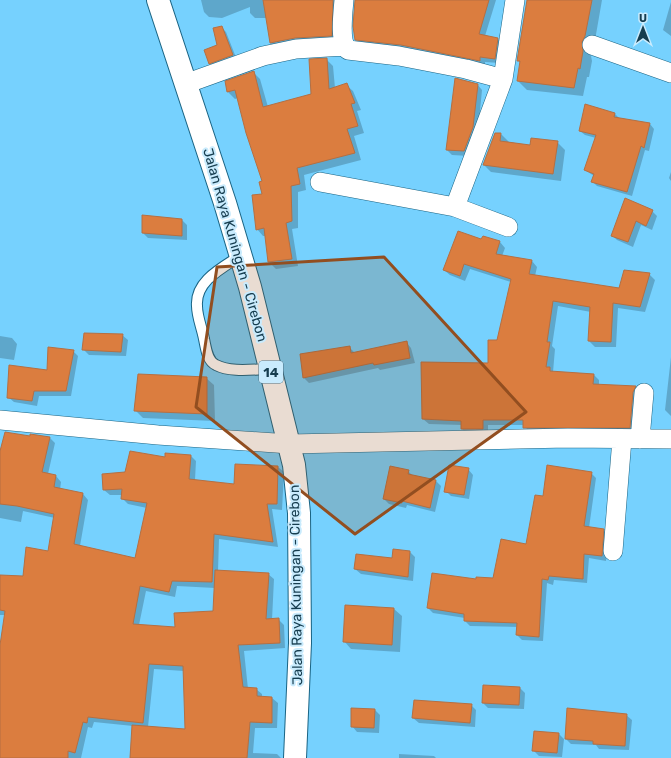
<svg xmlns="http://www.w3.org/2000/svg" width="671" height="758" font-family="Rubik,sans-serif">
	<rect width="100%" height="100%" fill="#76d1fe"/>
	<path fill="#0003" fill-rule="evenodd" d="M201 0H341L336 40 275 48 270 43 267 18H255L250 13V7L222 18 209 17 204 12Z
		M355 0H496L485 36 498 39 503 44 500 63 485 62V66L361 44 356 39Z
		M528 0H602L594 46 590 51 592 61 589 77H587L583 96 527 90 518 81 521 63 518 61Z
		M671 2V36L663 30Z
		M221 27 226 32 237 60 215 68 210 63 218 46Z
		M326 59 333 66 335 88 346 85 353 91 361 110 357 111 364 133 354 136 361 160 304 175 306 190 298 192V228L292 229 298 266 276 269 269 262 266 236H263L257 229 263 194V181L238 98 235 99 228 92 226 82 253 72 260 79 268 107 312 94Z
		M477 84 482 90 478 132 469 156 452 155 447 150Z
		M586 105 615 114 619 118 650 124 654 129 649 151 645 150 632 196 597 186 592 181 594 176 585 170 596 138 585 135 580 131Z
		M501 134 509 142 531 146 557 142 565 150 561 181 491 172 484 165Z
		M671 172V181L669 178Z
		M652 211 657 216 652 230 641 225 633 247 617 240 612 235Z
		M182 220 187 225V240L148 238 143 233Z
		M483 237 500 242 505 248 502 256 532 261 537 267 535 276 620 289 649 274 655 280 645 312 618 308 616 347H595L589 341 591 312 558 306 552 346 555 349 553 372 593 374 599 380V385L635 387 641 392 635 433H530L524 425H488V434H467L462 429V425L429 424 423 419 489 364 497 341 511 282 470 269 465 281 450 275 444 270 482 241Z
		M122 335 128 340 126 356 89 355 84 350Z
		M0 336 12 338 17 344 14 360 0 358Z
		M406 342 411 348 415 363 380 370 378 368 309 383 304 378 301 354 349 347 355 353Z
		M73 351 78 356 71 396H39L37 406 14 402 8 397 48 371Z
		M671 357V416L665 410Z
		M206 378 214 385 215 421 143 418 135 410Z
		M31 438H50L55 443 48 474 56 476 61 482 60 490 83 494 88 500 80 546 136 559 147 508 128 504 122 498V495H110L104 490 126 473 165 458 191 456 196 461 195 480 235 485 278 467 284 472 282 510 272 509 278 547 219 539 218 571 268 574 274 579 272 620 278 619 284 625 285 648 244 651 248 689H256L262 694V697L272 698 278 703 277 728H255L253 753 277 754 281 758H130L133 726 94 722 92 728 88 727 81 758H0V652L6 615H0V576L24 577 49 552 55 518 23 511 21 522 0 518V449ZM177 586 215 588 214 612 176 628 139 625 146 591 175 597ZM154 669 184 671 186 730 148 727Z
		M468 469 473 475 469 499 451 496 446 491Z
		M408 471 413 476 436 481 441 486 435 512 407 505 406 508 389 504 384 499Z
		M591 473 596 478 589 528 603 530 608 535 606 561 589 558 587 583 554 580 553 585 547 583 543 641 522 640 517 635 518 627 470 626 465 621V618L433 613 428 608 477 580 494 579 527 545 544 497Z
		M394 550 410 552 415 557 413 581 361 574 355 569 393 559Z
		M346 606 394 609 402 616 400 652 351 649 344 641Z
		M520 688 525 693 524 709 488 708 483 703Z
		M471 705 476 710 475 727 419 723 413 718Z
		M568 709 626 715 632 720 629 750 599 749 596 745 571 744 566 739Z
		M375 710 380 715 379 733 357 732 352 726Z
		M559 734 564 739 562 757 539 756 533 750Z
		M399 754 434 756 436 758H399Z"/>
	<path fill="#db7d3f" stroke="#b56f42" d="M263 0H333L332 36 295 38 270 43Z
		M355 0H489L479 34 498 38 495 59 480 57V61L401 45 355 40 353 26Z
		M527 0H592L585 36 582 42 583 51 580 69 578 68 574 88 517 81 520 61H517Z
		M222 26 233 55 209 64 204 50 217 45 213 28Z
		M327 58 329 89 347 83 355 103 351 104 358 126 347 129 355 153 297 168 300 184 291 186 292 221 286 223 292 259 268 262 264 228 256 230 252 195 262 194 259 182 262 181 246 133 235 90 227 92 225 81 254 71 263 107 311 94 309 59Z
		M455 78 478 84 473 127 464 151 446 150Z
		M585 104 615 113 614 117 650 123 644 148 641 146 627 192 591 182 594 174 584 170 596 135 579 131Z
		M495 133H501L500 141 530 145 531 138 558 141 553 174 483 165Z
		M625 198 653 210 646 226 636 221 628 242 611 236Z
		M142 215 182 219V236L142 233Z
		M458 231 481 239 483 236 500 241 496 254 532 260 529 274 619 288 624 270 650 273 640 307 613 303 611 342 588 341 590 307 553 301 547 342H550L546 367H550V371L594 374 593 384 636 386 633 392 630 428H523V420H483V429H461V421L422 419 421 362 488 363V340H497L511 279 464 264 460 276 443 270Z
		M84 333 123 334 121 352 82 350Z
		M407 341 410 358 374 365 373 363 303 378 300 354 350 346 351 353Z
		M48 347 74 350 66 391H34L32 401 7 398 9 365 47 370Z
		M138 374 207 377V414L134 411Z
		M5 432 30 436V434L50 437 42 472 56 475 54 487 83 493 74 544 135 558 147 503 121 499 122 489 103 490 102 474 125 472 130 451 165 457V453L191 455 189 479 234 484 235 464 278 466 277 504H267L273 542 214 534 212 582 172 581 169 592 140 586 133 624 175 627 174 613 213 611 215 570 269 573 266 619 279 618 280 643 238 645 243 687 257 688V696L272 697V723L250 722 247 758H130L132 725 185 729 183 666 149 664 143 723 88 717 87 723 83 722 75 753 68 751V758H0V645L5 611 0 610V575L23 576 26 547 48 551 54 514 17 506 0 504V451Z
		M449 465 469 468 464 495 444 492Z
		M547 465 592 472 584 526 604 529 602 556 584 554 583 579 549 576 548 580 542 579 539 637 516 635 517 623 464 621V614L427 608 432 573 476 579V577L493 578 501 539 526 544 535 495 543 496Z
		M390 466 409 470 408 474 436 480 430 508 402 501V503L383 499Z
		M393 549 410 551 408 577 354 569 356 554 392 558Z
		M345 605 394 608 392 645 343 642Z
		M483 685 520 687 519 705 482 703Z
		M414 700 472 704 470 723 412 718Z
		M351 708 375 709 374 728 351 727Z
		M567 708 627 714 625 746 593 744V741L565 739Z
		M534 731 559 733 557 753 532 751Z"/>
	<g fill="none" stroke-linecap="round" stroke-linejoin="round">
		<g stroke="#1a6484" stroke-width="12">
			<path id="lane" d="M240 256C222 268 195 281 197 306 197 317 202 328 204 339 206 348 207 361 216 365 231 373 255 369 271 369"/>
		</g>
		<g stroke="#1a6484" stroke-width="20">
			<path id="street" d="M344 0C343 12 339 42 348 50L399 56 466 69 503 79
				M592 45 671 73
				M185 84 263 56 296 49 344 46
				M320 182 455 207 508 227
				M455 207 503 79 515 0
				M0 420 158 435 290 444 568 438 671 439
				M640 439 644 393
				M613 551 622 439"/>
		</g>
		<g stroke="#1a6484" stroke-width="24">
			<path id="highway" d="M158 0 225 203 250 287 294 465 299 513 300 643 295 758"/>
		</g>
		<use href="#lane" stroke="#fff" stroke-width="10"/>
		<use href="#street" stroke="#fff" stroke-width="19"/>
		<use href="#highway" stroke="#fff" stroke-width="22"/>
	</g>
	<path fill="#924e20" fill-opacity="0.2" stroke="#924e20" stroke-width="3" stroke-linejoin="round" d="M384 257 526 412 355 534 196 407 217 267Z"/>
	<g text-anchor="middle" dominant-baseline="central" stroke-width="4" stroke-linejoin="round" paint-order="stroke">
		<rect fill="#c9ebfd" stroke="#4c7183" stroke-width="1" x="259" y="361" width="24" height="22" rx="3"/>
		<g font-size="13" font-weight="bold" fill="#163d4f">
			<text x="271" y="372">14</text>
		</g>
		<g font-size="14" fill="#163d4f" stroke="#c9ebfd">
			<text transform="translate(235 245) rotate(74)">Jalan Raya Kuningan - Cirebon</text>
			<text transform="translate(296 585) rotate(-91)">Jalan Raya Kuningan - Cirebon</text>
		</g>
	</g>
	<g transform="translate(643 28)" stroke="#c9ebfd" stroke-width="3" paint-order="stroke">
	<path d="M0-3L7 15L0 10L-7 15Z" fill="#163d4f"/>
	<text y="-6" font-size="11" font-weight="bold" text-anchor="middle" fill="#163d4f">U</text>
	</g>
</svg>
